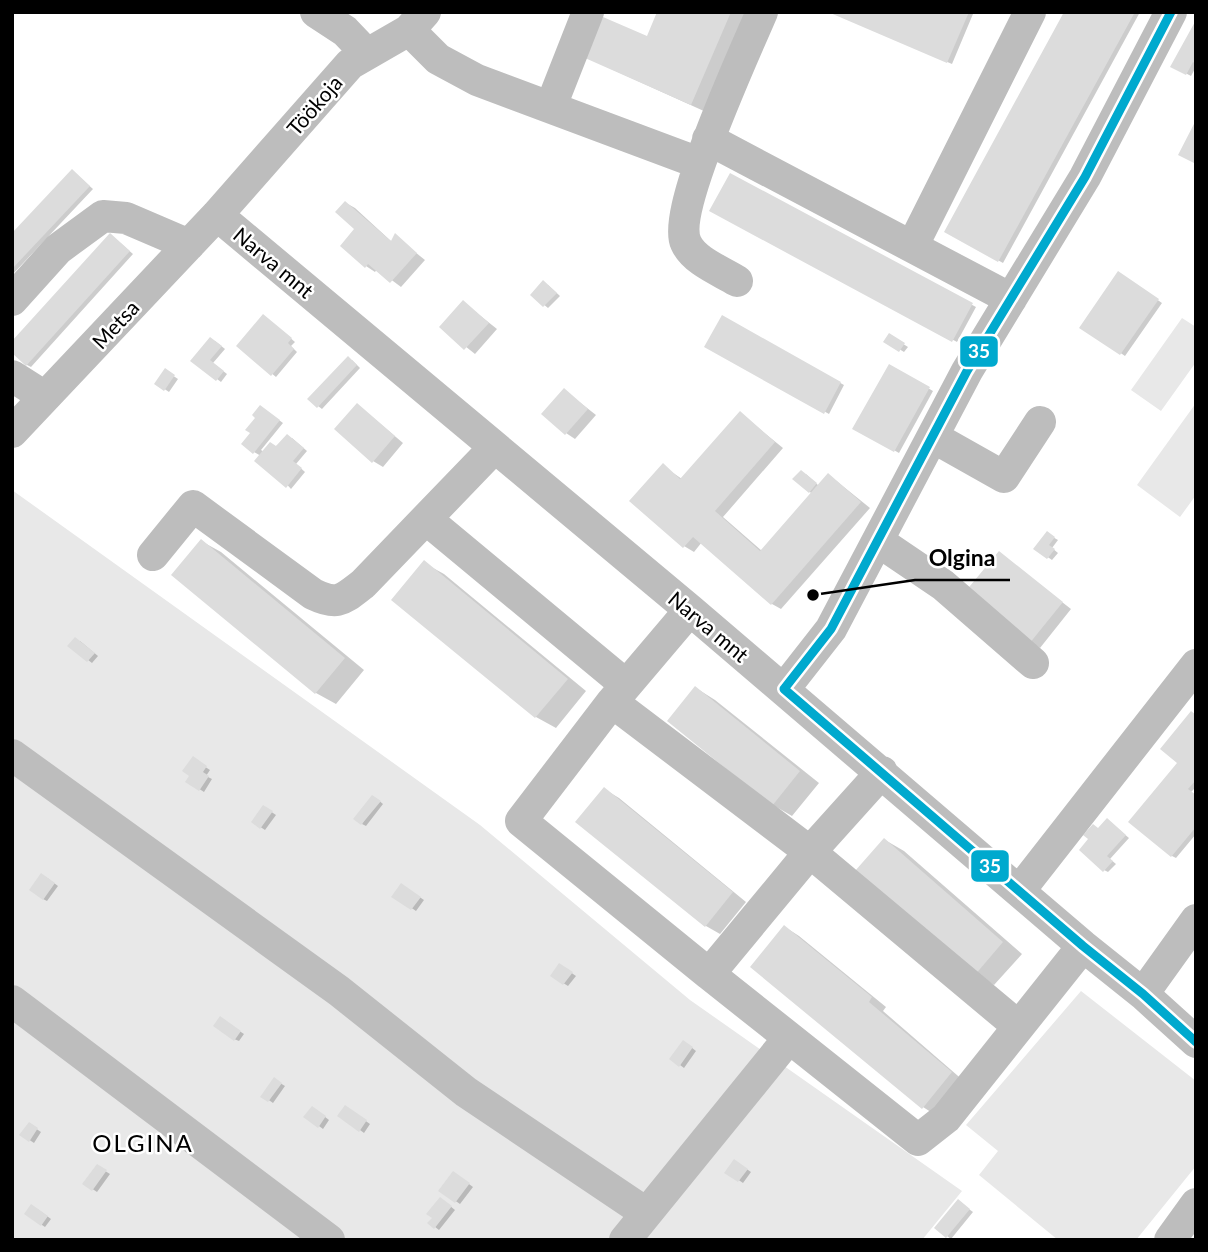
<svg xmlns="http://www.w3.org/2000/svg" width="1208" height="1252" font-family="Lato,sans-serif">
	<rect width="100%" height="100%" fill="#fff"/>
	<path fill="#e8e8e8" d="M1182 318 1196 327V362L1161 411 1131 390Z
		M1196 403V495L1180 517 1137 485Z
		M12 490 480 825 690 1000 962 1191 922 1240H12Z
		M1081 991 1196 1081V1166L1136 1240H1058L979 1175 998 1151 966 1125Z"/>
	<path fill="#0003" d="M659 12H749L706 112 587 58 648 38Z
		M831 12H969L973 14 952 64Z
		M1066 12H1140L1003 263 946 231Z
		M1196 23V67L1191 76 1172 66Z
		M76 174 93 189 12 275V236Z
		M730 175 976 307 957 342 711 210Z
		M346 203 355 208 392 242 395 236 425 260 401 287 377 269 375 272 366 266 357 229Z
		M111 235 133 254 31 367 27 365 12 351Z
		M1118 273 1162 303 1125 356 1082 327Z
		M548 285 560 296 548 308 532 295Z
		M463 302 497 329 475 354 441 327Z
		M723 318 844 385 829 414 707 346Z
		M268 319 295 342 291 346 297 352 276 377 238 346Z
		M889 335 908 347 904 352 886 341Z
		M215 341 225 349 213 363 227 374 221 382 193 361Z
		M352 360 360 368 322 409 318 406Z
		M890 366 933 391 899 453 855 428Z
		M166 371 178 379 169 392 157 384Z
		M564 390 596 415 575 439 566 433Z
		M358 405 403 443 383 467 373 461Z
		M264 409 283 423 261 450 264 452 292 438 307 451 296 464 305 472 291 489 261 456 254 452Z
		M740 413 783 448 723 517 762 551 812 494 810 492 806 474 819 486 829 475 870 508 781 609 772 604 702 542 694 552 684 546 663 466 682 479Z
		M1051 536 1058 540 1052 548 1058 553 1052 560 1036 549Z
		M201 541 221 552 364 670 336 704 316 693 173 575Z
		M999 553 1071 609 1040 648 1030 642Z
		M424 563 444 574 586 691 556 728 536 717 394 600Z
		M80 641 98 656 92 663 70 646Z
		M696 688 715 700 819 783 792 816 773 805Z
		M1196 716V787L1191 792 1196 796V834L1176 858 1172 856 1179 763Z
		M193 759 210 770 206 776 212 779 204 792 187 781 191 775Z
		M604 789 619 798 746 902 720 934 706 926Z
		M377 799 383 804 366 826 362 824Z
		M264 807 276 815 265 830 253 822Z
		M1111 823 1129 838 1110 859 1116 864 1108 872 1104 870 1099 830Z
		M885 840 904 851 1022 954 994 985 975 974Z
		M46 877 58 886 47 901 43 899Z
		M406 888 424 900 416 911 394 896Z
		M785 927 799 936 886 1007 883 1011 965 1082 937 1116 923 1107Z
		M560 965 576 976 568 986 552 976Z
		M221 1019 244 1034 239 1041 234 1039Z
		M687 1044 696 1051 684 1068 680 1065Z
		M275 1080 285 1086 273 1103 263 1096Z
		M316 1110 329 1120 323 1129 319 1126Z
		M350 1110 370 1124 364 1133 360 1130Z
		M29 1124 41 1132 34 1143 22 1135Z
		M735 1161 751 1172 743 1183 727 1172Z
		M97 1166 110 1174 97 1192 85 1184Z
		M458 1176 473 1187 460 1204 441 1191Z
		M444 1201 455 1210 439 1230 430 1223Z
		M962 1204 973 1212 951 1239 947 1236Z
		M36 1208 51 1219 45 1227 42 1225Z"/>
	<path fill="#dcdcdc" d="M657 12H731L691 105 585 58 603 17 647 36Z
		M828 12H969L947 63Z
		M1064 12H1135L998 262 944 232Z
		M1196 20V64L1193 62 1186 75 1170 67Z
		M1196 120V164L1178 155Z
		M72 169 90 186 12 269V233Z
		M730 173 973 303 952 342 709 211Z
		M345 201 391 241 395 233 417 253 390 283 368 264 365 268 340 246 354 229 335 212Z
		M110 233 130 251 26 366 12 353V341Z
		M1118 271 1159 299 1120 355 1079 328Z
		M543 280 557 293 543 307 530 295Z
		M463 300 489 323 464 350 439 327Z
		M263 314 292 338 288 343 294 349 271 376 236 346Z
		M722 315 841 382 824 414 704 347Z
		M889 333 905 343 899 352 883 342Z
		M210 337 222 346 210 360 224 371 216 381 190 361Z
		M348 356 357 365 317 408 307 399Z
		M889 364 930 387 894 452 852 429Z
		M165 368 175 375 164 391 154 384Z
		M564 388 588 409 565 435 541 414Z
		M357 403 395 436 372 463 334 429Z
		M260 405 280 420 253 454 241 444 250 433 245 430 255 418 252 415Z
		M740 411 775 442 715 511 760 551 828 473 861 502 771 605 693 537 683 548 629 501 663 463 680 479Z
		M287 434 304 448 293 461 302 468 286 488 254 461 270 442 276 446Z
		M801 470 817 483 809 493 792 479Z
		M1047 531 1055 537 1049 545 1055 549 1047 559 1033 549Z
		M201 539 345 658 315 694 171 575Z
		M999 551 1063 602 1029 644 965 592Z
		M424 560 568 679 535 718 391 600Z
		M75 637 95 653 87 662 67 646Z
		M695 686 800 771 772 806 667 721Z
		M1191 711 1196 715V780L1188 789 1196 795V827L1171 857 1128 822 1177 763 1160 749Z
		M193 756 207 766 203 772 209 776 199 791 185 782 189 776 182 771Z
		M604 787 733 892 705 927 575 822Z
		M372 795 381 801 361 825 353 819Z
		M263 805 273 811 260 829 251 822Z
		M1107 818 1126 835 1107 856 1113 861 1103 872 1079 850 1088 839 1083 835 1093 824 1098 828Z
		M884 838 1003 942 974 976 855 871Z
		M41 873 55 883 43 900 29 890Z
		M401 883 421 897 411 910 391 897Z
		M784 925 872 997 869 1002 952 1072 922 1109 750 967Z
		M559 963 573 972 563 985 550 976Z
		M220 1016 241 1031 234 1041 213 1026Z
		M683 1040 693 1047 679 1067 669 1059Z
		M274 1077 282 1083 268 1102 260 1097Z
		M345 1105 367 1120 359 1132 337 1116Z
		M312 1106 326 1116 318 1128 303 1117Z
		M29 1122 38 1128 29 1142 19 1135Z
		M734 1159 748 1169 738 1182 724 1173Z
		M97 1164 107 1170 92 1191 82 1184Z
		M453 1171 470 1183 455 1203 438 1191Z
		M440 1197 452 1206 434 1229 427 1223 432 1218 426 1214Z
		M958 1199 970 1209 946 1238 934 1228Z
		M31 1204 48 1216 41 1226 24 1214Z"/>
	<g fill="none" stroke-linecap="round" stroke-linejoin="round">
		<path stroke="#bdbdbd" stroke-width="32" d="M316 12 345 31 366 53
			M409 30 438 59 477 80 699 163
			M551 106 588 12
			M708 139 1011 299
			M217 215 690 610 1083 946 1143 994 1196 1042
			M913 245 1030 12
			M737 281C721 271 694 261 686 243 671 211 746 50 762 12
			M12 300 58 249 103 216 126 218 189 245
			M12 376 45 397
			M12 432 217 215 350 64 409 30 425 12
			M933 437 1004 477 1040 422
			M426 519 626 685
			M878 541 943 585 1033 663
			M153 555 193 506 313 594C338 606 342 600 363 584L495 447
			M690 610 612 702 521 821 709 974 810 852 882 772
			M784 689 831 629 967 371 1085 177 1171 12
			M612 702 810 852 1018 1026
			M12 755 339 991 466 1092 646 1213
			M1020 890 1196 665
			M709 974 918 1140 946 1118 1083 946
			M1143 994 1196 920
			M12 1001 329 1240
			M625 1240 789 1038
			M1170 1240 1196 1204"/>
		<g stroke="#fff" stroke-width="14">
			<path id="bus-1" d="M784 689 831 629 967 371 1085 177 1171 12
				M784 689 1083 946 1143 994 1196 1042"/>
		</g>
		<use href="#bus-1" stroke="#00a9ce" stroke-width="9"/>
	</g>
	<g text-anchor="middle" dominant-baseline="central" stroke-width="5" stroke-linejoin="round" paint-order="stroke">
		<g font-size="21" fill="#000" stroke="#fff">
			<text transform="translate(314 105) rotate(-49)">Töökoja</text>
			<text transform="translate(274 262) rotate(40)">Narva mnt</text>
			<text transform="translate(115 324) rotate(-47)">Metsa</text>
			<text transform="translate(709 626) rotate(40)">Narva mnt</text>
		</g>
		<g font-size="24" letter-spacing="2" fill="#000" stroke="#fff">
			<text x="143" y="1142">OLGINA</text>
		</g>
	</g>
	<path fill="none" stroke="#000" stroke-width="2.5" d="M813 595L915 580H1010"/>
	<circle fill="#000" stroke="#fff" stroke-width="2.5" cx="813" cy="595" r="7"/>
	<g font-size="23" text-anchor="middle" font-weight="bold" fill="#000" stroke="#fff" stroke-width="5" stroke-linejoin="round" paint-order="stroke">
		<text x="962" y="566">Olgina</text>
	</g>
	<g stroke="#fff" stroke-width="2.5">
		<rect x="959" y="335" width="40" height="33" rx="7" fill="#00a9ce"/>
		<rect x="970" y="849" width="40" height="34" rx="7" fill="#00a9ce"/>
	</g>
	<g font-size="19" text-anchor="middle" font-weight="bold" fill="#fff">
		<text x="979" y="358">35</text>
		<text x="990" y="873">35</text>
	</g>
	<rect width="1208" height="1252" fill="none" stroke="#000000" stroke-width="28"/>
</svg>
